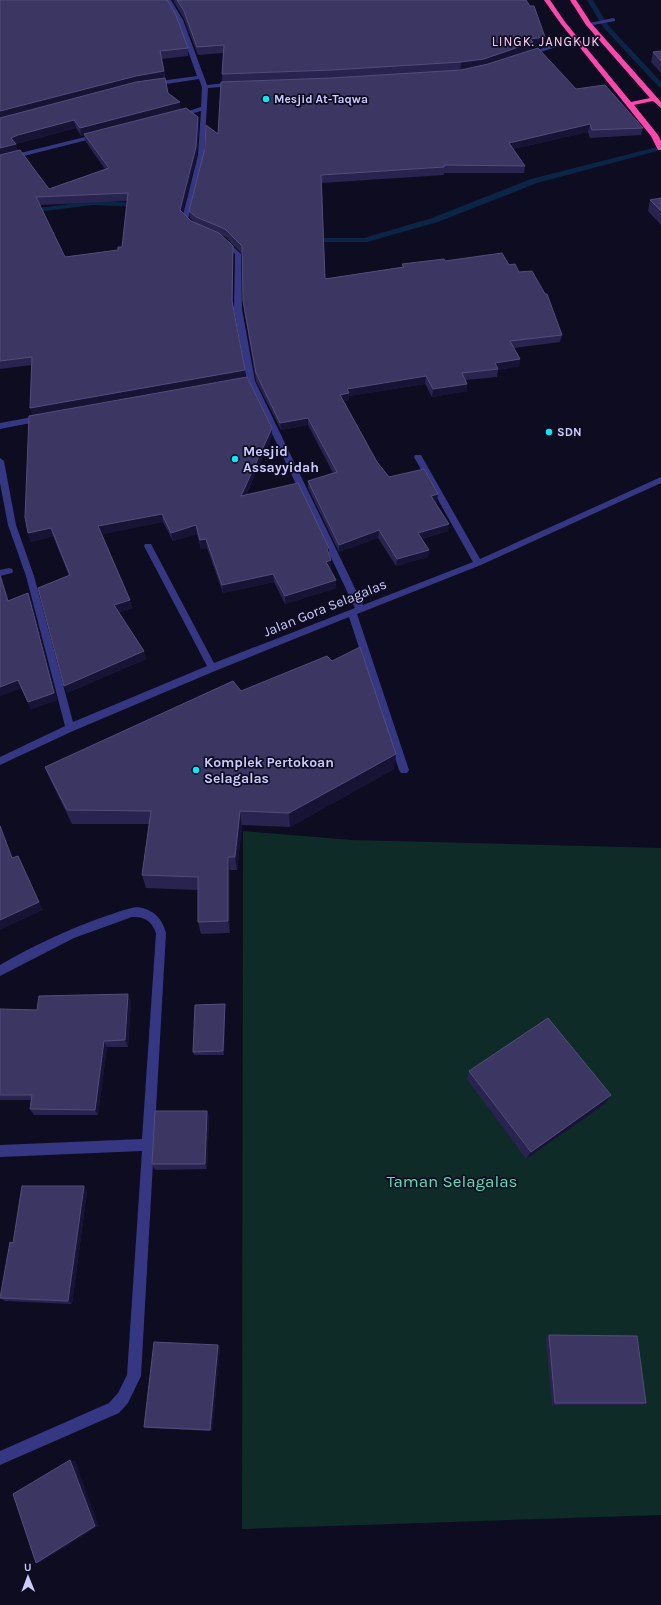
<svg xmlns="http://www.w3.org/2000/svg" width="661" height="1605" font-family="Karla,sans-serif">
	<rect width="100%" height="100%" fill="#0e0c21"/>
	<path fill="#0f2b28" d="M243 831 352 840 661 848V1515L242 1529Z"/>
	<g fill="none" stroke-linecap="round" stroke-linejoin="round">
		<path fill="#0a2546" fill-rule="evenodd" d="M587 0H593L608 25 661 82V88L659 87 603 27Z
			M661 146V150L537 183 438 222 367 242H310L306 240 310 238H364L432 218 531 179Z
			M93 201 141 203 145 205 141 207 93 205 29 213 0 220V216L29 209Z"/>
		<path fill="#353782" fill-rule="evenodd" d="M165 0H171L183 20 207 85 234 82 237 84 234 86 208 88 204 155 188 219 196 227 193 229 182 219 198 155 201 111 179 117 176 115 201 107 202 87 199 79 153 86 150 84 153 82 197 76 177 20Z
			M613 18 615 19V21L588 26 585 24Z
			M577 38 579 39V41L568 43 529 56 524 55 565 40Z
			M97 134 99 135V137L0 162V158Z
			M224 238 241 254 242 309 255 381 363 605 473 562 414 457 415 455H421L480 559 661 477V483L481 565 357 614 409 770 407 773H401L399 770 349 617 215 671 73 731 0 765V757L65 726 26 576 8 525 0 483V458L4 461 16 525 34 576 73 722 207 666 144 546 145 544H151L214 663 355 608 247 381 234 309 235 254 221 240Z
			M43 415 46 416V420L0 429V423Z
			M9 568 12 569 13 571 12 573 0 576V570Z
			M138 907C154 910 162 918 166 933L141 1376 128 1403 119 1413 0 1465V1451L109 1403 118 1393 127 1375 142 1151 0 1157V1145L142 1139 156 933C152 921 144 916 132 917L74 938 0 976V965C34 945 69 929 106 916 116 913 127 908 138 907Z"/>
		<path fill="#ff46ab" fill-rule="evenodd" d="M544 0H550L565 22 631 102 650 98 586 25 570 0H576L591 23 661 102V108L653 101 634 105 658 135 661 141V150H658L651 136 561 24Z"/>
	</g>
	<path fill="#29244f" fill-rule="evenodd" d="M0 0 188 48V56L162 59 168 93 181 109 199 125 197 155 182 213 191 221 195 223 190 218 189 211 218 134 222 82V74L223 53 198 55 184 19 173 0H526L545 37 544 45 532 47V50L576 89 643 128 641 135 590 138 588 132 513 149 525 166 524 173H444V175L322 183 325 279 402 267V264L445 261 509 265 519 272 562 335 560 342 514 348 520 359 519 366 498 370 497 377 466 380 467 384V391L432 397 425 384 349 396V400L344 401 377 462 389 477 437 501 435 502 448 531 422 539 428 557 396 566 378 538 339 552 308 488V481L333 473 308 425 281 430 256 381 244 309 242 254 226 237 221 235 233 246V305L245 377 272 428V436L246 495 329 548V555L331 569H330L336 588 285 604 274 582 223 593 207 548 201 549 197 534 173 541 163 522 102 534 130 600 132 608 119 612 146 659 67 693 69 576 53 536 31 542 28 533 32 416 31 365 0 369ZM76 128 81 136 84 135 86 142 105 169 49 189 17 150 16 144ZM127 201 122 247 118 250 65 257 40 205Z
		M661 51V73L651 62 653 52Z
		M661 198V225L648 211 650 200Z
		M0 574 8 601 31 600 57 700 31 709 21 688 0 696Z
		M241 691 394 769 290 827 242 825 237 870H230V933L201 934 198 922V890L146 888 142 875 149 824H72L51 781 45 767Z
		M131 1001 128 1047H107L98 1115H34L30 1109 31 1100H0V1009L37 1010Z
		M225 1004V1008L224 1055H194L193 1052Z
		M469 1071 611 1095 605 1104 526 1159 467 1079Z
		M207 1111 209 1117 207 1169 155 1170 152 1164Z
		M87 1191 72 1304 5 1301 0 1298 13 1243Z
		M549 1335 646 1403 640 1405H552L546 1338Z
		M220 1347 212 1431 147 1428 144 1427Z"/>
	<path fill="#171335" d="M545 37 544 45 532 47V50L484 67 460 71 461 62 530 39Z
		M164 71 165 79 0 120V111L136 76Z
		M180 102 181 111 84 134V135L81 136 80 128Z
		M198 117 199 125 197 155 181 219 180 210Z
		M74 120 76 128 19 143 16 144 18 152 0 156V148L11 138 18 135Z
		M590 124 588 132 508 150 509 143Z
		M520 359 519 366 498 370 495 363Z
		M245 370V378L32 416 30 408Z
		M426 376 425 384 349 396V400L340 402V395L347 389Z
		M467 384V391L432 397 433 389Z
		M308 418V425L281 430 280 423Z
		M272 428V436L241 505V496Z
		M438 494 437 501 430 503 431 496Z
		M162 514 163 522 100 535 98 526Z
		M449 524 448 531 418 540V533Z
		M196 525 197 534 173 541 171 533Z
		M51 528 53 536 31 542 28 533Z
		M379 530 378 538 339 552V545Z
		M206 539 207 548 201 549 200 540Z
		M329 548V556L327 549Z
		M429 550 428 557 396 566 397 559Z
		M331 560V569L326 570V562Z
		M273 574 274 582 223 593 222 585Z
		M336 580V588L285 604V596Z
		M28 593 31 600 57 700 31 709 28 702Z
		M130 600 132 608 116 613 114 605Z
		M144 651 146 659 67 693 64 686Z
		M18 680 21 688 0 696V687Z
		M396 754 394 769 290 827 289 813Z
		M240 811 242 825 237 870 235 857Z
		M0 824 16 867 12 858 0 826Z
		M18 856 43 910 0 930V920Z
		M228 857 230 870V933L228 921Z
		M128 994 131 1001 128 1047 125 1040Z
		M225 1004V1008L224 1055 223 1051Z
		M104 1041 107 1047 98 1115 95 1110Z
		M611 1095 605 1104 526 1159 531 1152Z
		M207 1111 209 1117 207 1169 205 1164Z
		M84 1186 87 1191 72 1304 68 1301Z
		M218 1345 220 1347 212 1431 210 1430Z
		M70 1460 75 1461 99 1526 41 1562 36 1563Z"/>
	<path fill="#3b3662" stroke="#524d7b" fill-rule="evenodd" d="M0 0H167L175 13 188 48 160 51 164 71 136 76 0 111Z
		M177 0H526L530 6H534L545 37 530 39 533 42 484 59 461 62 332 70 222 74 224 45 197 47 184 11Z
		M538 48 576 89 605 85 643 128 592 130 590 124 509 143 525 166 444 165V167L321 175 325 279 404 267 402 264 444 259 445 261 502 253 509 265 515 264 519 272 532 271 545 294H547L562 335 510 341 520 359 495 363 498 369 462 373 467 384 433 389 426 376 347 389 349 393 340 395 377 462 389 477 424 469 438 494 431 496 449 524 418 533 429 550 397 559 379 530 339 545 308 481 337 472 308 418 280 423 256 373 243 301 242 246 225 229 196 217 189 211 205 148 206 125 218 134 221 82 332 78 461 70 488 64Z
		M661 51V61L653 52Z
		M165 78 168 93 180 102 80 128 74 120 18 135 11 138 16 144 0 148V118L136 82Z
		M186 108 198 117 196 147 180 210 191 221 219 233 233 246 232 301 245 370 30 408 32 357 0 361V155L20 150 49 189 109 168 84 134ZM128 193 122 247H118V250L65 257 36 197Z
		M661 198V211L650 200Z
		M247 377 272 428 241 496 298 483 329 548 327 549 331 560 326 562 336 580 285 596 273 574 222 585 206 539 200 540 196 525 171 533 162 514 98 526 130 600 114 605 144 651 64 686 38 588 70 575 51 528 28 533 25 517 29 416Z
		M0 575 8 601 28 593 54 693 28 702 18 680 0 687Z
		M360 647 396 754 289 813 240 811 235 857H228V921L198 922V877L142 875 151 811 67 810 45 767 233 681 241 691 327 656 332 661Z
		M0 826 12 858 18 856 39 902 0 920Z
		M128 994 125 1040 104 1041 95 1110 30 1109 32 1095H0V1009L37 1010 39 996Z
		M225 1004 223 1051 193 1052 195 1005Z
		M548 1018 611 1095 531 1152 469 1071Z
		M155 1111H207L205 1164H152Z
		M22 1186H84L68 1301 0 1298 10 1242 13 1243Z
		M549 1335 637 1336 646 1403H555Z
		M154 1342 218 1345 210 1430 144 1427Z
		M70 1460 95 1526 36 1563 13 1494Z"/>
	<g fill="#00eef6" stroke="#0e0c21" stroke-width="1.5">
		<circle cx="266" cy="99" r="4"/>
		<circle cx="549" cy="432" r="4"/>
		<circle cx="235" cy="459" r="4"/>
		<circle cx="196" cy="770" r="4"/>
	</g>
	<g text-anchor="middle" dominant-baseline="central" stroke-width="3.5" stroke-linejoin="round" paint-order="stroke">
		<g font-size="12" font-weight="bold" fill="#cecbff" stroke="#0e0c21" text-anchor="start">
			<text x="274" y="99">Mesjid At-Taqwa</text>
			<text x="557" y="432">SDN</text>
		</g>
		<g font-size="13" letter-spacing="1" fill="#ffcdf0" stroke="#0e0c21">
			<text x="546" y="41">LINGK. JANGKUK</text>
		</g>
		<g font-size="14" font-weight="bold" fill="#cecbff" stroke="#0e0c21" text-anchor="start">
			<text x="243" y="451">Mesjid<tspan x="243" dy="16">Assayyidah</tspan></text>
			<text x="204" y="762">Komplek Pertokoan<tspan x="204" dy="16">Selagalas</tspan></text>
		</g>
		<g font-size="14" fill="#cecbff" stroke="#0e0c21">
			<text transform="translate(325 608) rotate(-22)">Jalan Gora Selagalas</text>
		</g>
		<g font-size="17" fill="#53e4b6" stroke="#0e0c21">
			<text x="452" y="1181">Taman Selagalas</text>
		</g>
	</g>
	<g transform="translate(28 1577) rotate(359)" stroke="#0e0c21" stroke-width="3" paint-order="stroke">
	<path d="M0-3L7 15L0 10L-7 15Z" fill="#cecbff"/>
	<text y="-6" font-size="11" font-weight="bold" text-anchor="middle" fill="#cecbff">U</text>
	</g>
</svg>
